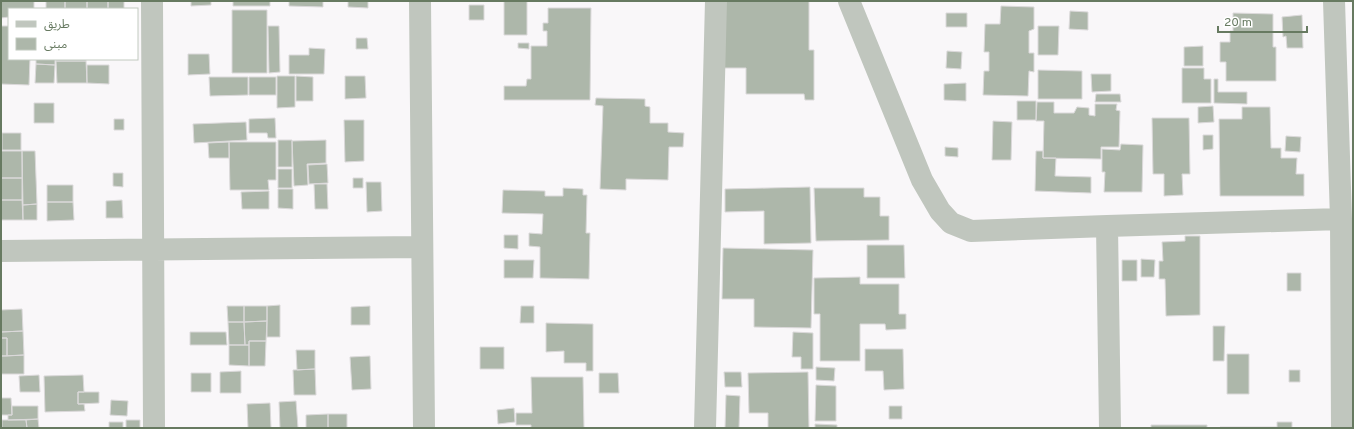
<svg xmlns="http://www.w3.org/2000/svg" width="1354" height="429" font-family="Overpass,'Noto Sans Arabic',sans-serif">
	<rect width="100%" height="100%" fill="#f9f7f9"/>
	<path fill="#adb7aa" stroke="#dbd9da" d="M1 1H34V9H9V17L1 18Z
		M46 1H65V9H46Z
		M65 1H87V9H65Z
		M87 1H108V9H87Z
		M108 1H124V9H108Z
		M191 1H211V5L191 6Z
		M233 1H270V6H233Z
		M289 1H323V7L289 6Z
		M348 1H368V8L348 7Z
		M504 1H527V35H504Z
		M722 1H809V50H814V100H805L804 94H746V68H722Z
		M469 5H484V20H469Z
		M1001 6 1034 7V29L1029 31V53H1034V72L1029 71 1028 96 983 95 984 71H989V52H984L985 24H1000Z
		M548 8H591L590 100H504V86H526L527 79H531V46H547V31H543V23H548Z
		M232 10H267V73H232Z
		M1070 11 1088 12V30L1069 29Z
		M946 13H967V27H946Z
		M1233 13 1273 14V47H1276V81H1226V62H1220V42H1230V31H1233Z
		M1302 15 1303 48H1287L1286 36 1283 37 1282 17Z
		M1 26H9V59H30L29 85 1 84Z
		M268 26H279L280 72 269 73Z
		M1038 26H1059L1058 55H1038Z
		M356 38H367L368 49H356Z
		M518 43H529V49L518 48Z
		M1203 46V66H1184V47Z
		M309 48 325 49 324 74H289V55H309Z
		M947 51 962 52 961 69 946 68Z
		M188 54H209L210 74 188 75Z
		M36 59H55V65L36 64Z
		M56 59H86V61H56Z
		M56 61H86L87 83H57Z
		M36 64 55 65 54 83H35Z
		M87 65H109V84L87 83Z
		M1182 68H1204V79H1211V103H1182Z
		M1038 70 1082 71V99H1038Z
		M1091 74H1111V91L1092 92Z
		M277 76H295V107L277 108Z
		M296 76 313 77V101H296Z
		M345 76H365L366 98 345 99Z
		M209 77H248V95L210 96Z
		M249 77H276V95H249Z
		M1214 79H1218V92H1247V104L1214 103Z
		M966 83V101L944 100V84Z
		M1096 94H1120L1121 102H1095Z
		M596 98 645 99V106L650 107V123H668V132L684 133 683 147H669L668 180 626 179V190L600 189 603 106 595 105Z
		M1017 101H1036V120H1017Z
		M1037 102H1054V113H1074L1077 107 1089 108V115L1095 116V104H1117L1116 110 1120 111 1119 147H1101V159L1043 158 1044 121H1036Z
		M34 103H54V123H34Z
		M1213 106 1214 122 1198 123V107Z
		M1242 107H1270L1271 148H1281V158H1297L1296 174H1304V196H1220L1219 119H1242Z
		M275 118 276 138H268L267 133H249V119Z
		M1152 118H1189L1190 174H1182L1183 195 1164 196V174H1153Z
		M114 119H124V130H114Z
		M344 120H364V161L345 162Z
		M993 121 1012 122 1011 160H992Z
		M246 122 247 140 194 143 193 124Z
		M2 133H21V150H2Z
		M1203 135H1213V149L1203 150Z
		M1286 136 1301 137 1300 152 1285 151Z
		M278 140H292V167H278Z
		M326 140V163L307 164 308 185 294 186 292 141Z
		M229 142H276V180H268L269 190H230Z
		M229 142V158H209L208 143Z
		M1121 144 1143 145 1142 192H1104L1105 172H1102V149L1120 150Z
		M945 147 958 148V157L945 156Z
		M1 151H22V178H1Z
		M22 151H35L37 204 23 205Z
		M1036 151H1043V158H1056L1055 176 1091 177V193L1035 191Z
		M327 164 328 183 309 184 308 165Z
		M278 169H292V188H278Z
		M113 173H123V187L113 186Z
		M1 178H22V200H1Z
		M353 178H363V188H353Z
		M366 182H381L382 211 367 212Z
		M314 184H327L328 209H315Z
		M47 185H73V202H47Z
		M810 187 811 243 764 244V211L725 212V189Z
		M563 188 583 189V195H587L586 233H590L589 279 540 278V247L529 246V233L542 234 543 214 502 213 503 190 545 191V196H563Z
		M814 188H864V197H880V216H889V240L816 241Z
		M278 189H293V209L278 208Z
		M269 191V209H242L241 192Z
		M1 200H22L23 220H1Z
		M122 200 123 218H106V201Z
		M47 202H73L74 220 47 221Z
		M37 204V220H23V205Z
		M504 235H518V249L504 248Z
		M1185 236H1200V315L1166 316 1165 279H1159V261H1163L1162 242 1185 241Z
		M867 245H904L905 278H867Z
		M723 248 813 250 811 328 754 327V299H722Z
		M1141 259 1155 260 1154 277H1141Z
		M504 260H534L533 278H504Z
		M1122 260H1137V281H1122Z
		M1287 273H1301V291H1287Z
		M860 277V284H899V314H906V329L886 330 885 324H860V361H820V314H814V278Z
		M280 305V337H267V306Z
		M227 306H244V322H228Z
		M244 306H267V321L244 322Z
		M370 306V325H351V307Z
		M521 306H534V323H520Z
		M22 309 23 331 1 332V310Z
		M267 321 266 341H249V345H245L244 322Z
		M228 322H244L245 345H229Z
		M546 323 593 324V371H586V363H564V351L546 352Z
		M1213 326H1225L1224 361H1213Z
		M23 331 24 355 7 356V338H1V332Z
		M190 332H226L227 345H190Z
		M793 332 813 333V369H801V357H792Z
		M1 338H7V356H1Z
		M249 341H266L265 366H249Z
		M229 345H249V366L229 365Z
		M480 347H504V369H480Z
		M865 349H903L904 389 884 390 883 371H865Z
		M296 350H315V369L297 370Z
		M1227 354H1249V394H1227Z
		M24 355V374H1V356Z
		M370 356 371 389 352 390 350 357Z
		M816 367 835 368 834 381 816 380Z
		M315 369 316 395H294L293 370Z
		M1289 370H1300V382H1289Z
		M241 371V393H220V372Z
		M724 372H741L742 387H725Z
		M808 372 809 428H768V413H749L748 373Z
		M191 373H211V392H191Z
		M599 373H618L619 393H599Z
		M39 375 40 392H20L19 376Z
		M83 375 84 392H78V404H84L85 411 45 412 44 376Z
		M531 377H583L584 428H531V425H516V413H532Z
		M816 385 836 386V421H815Z
		M78 392H99V403L78 404Z
		M726 395 740 396 739 428H725Z
		M1 398H11L12 415H1Z
		M111 400 128 401 127 416 110 415Z
		M296 401 298 428H280L279 402Z
		M270 403 271 428H248L247 404Z
		M12 406H38V419L8 420V415H12Z
		M889 406H902V419H889Z
		M514 408 515 422 498 424 497 410Z
		M328 414V428H306V415Z
		M328 414H347V428H328Z
		M38 419 39 428H27L26 420Z
		M2 420H26L27 428H2Z
		M126 420H140V428H126Z
		M109 422H123V428H109Z
		M1277 422H1292V428H1220V427H1277Z
		M815 424 837 425V428H815Z
		M1151 425H1207V428H1151Z"/>
	<g fill="none" stroke-linecap="round" stroke-linejoin="round">
		<path stroke="#c0c6be" stroke-width="22" d="M152 1 154 428
			M420 1 424 428
			M849 1 922 180 940 211 951 223 971 231 1107 226 1341 219
			M1334 1 1341 219 1342 428
			M1107 226 1110 428
			M1 251 422 247
			M705 428 716 1"/>
	</g>
	<rect width="1354" height="429" fill="none" stroke="#677a61" stroke-width="4"/>
	<rect x="8" y="8" width="130" height="52" fill="#ffffff" stroke="#c2cac0"/>
	<rect x="16" y="21" width="20" height="6" fill="#c0c6be" stroke="#c2cac0"/>
	<text x="44" y="28" font-size="12" fill="#677a61">طريق</text>
	<rect x="16" y="38" width="20" height="12" fill="#adb7aa" stroke="#c2cac0"/>
	<text x="44" y="48" font-size="12" fill="#677a61">مبنى</text>
	<path d="M1218 26v6h89v-6" fill="none" stroke="#677a61" stroke-width="2"/>
	<text x="1224" y="26" font-size="12" fill="#677a61" stroke="#ffffff" stroke-width="3" paint-order="stroke">20 m</text>
</svg>
